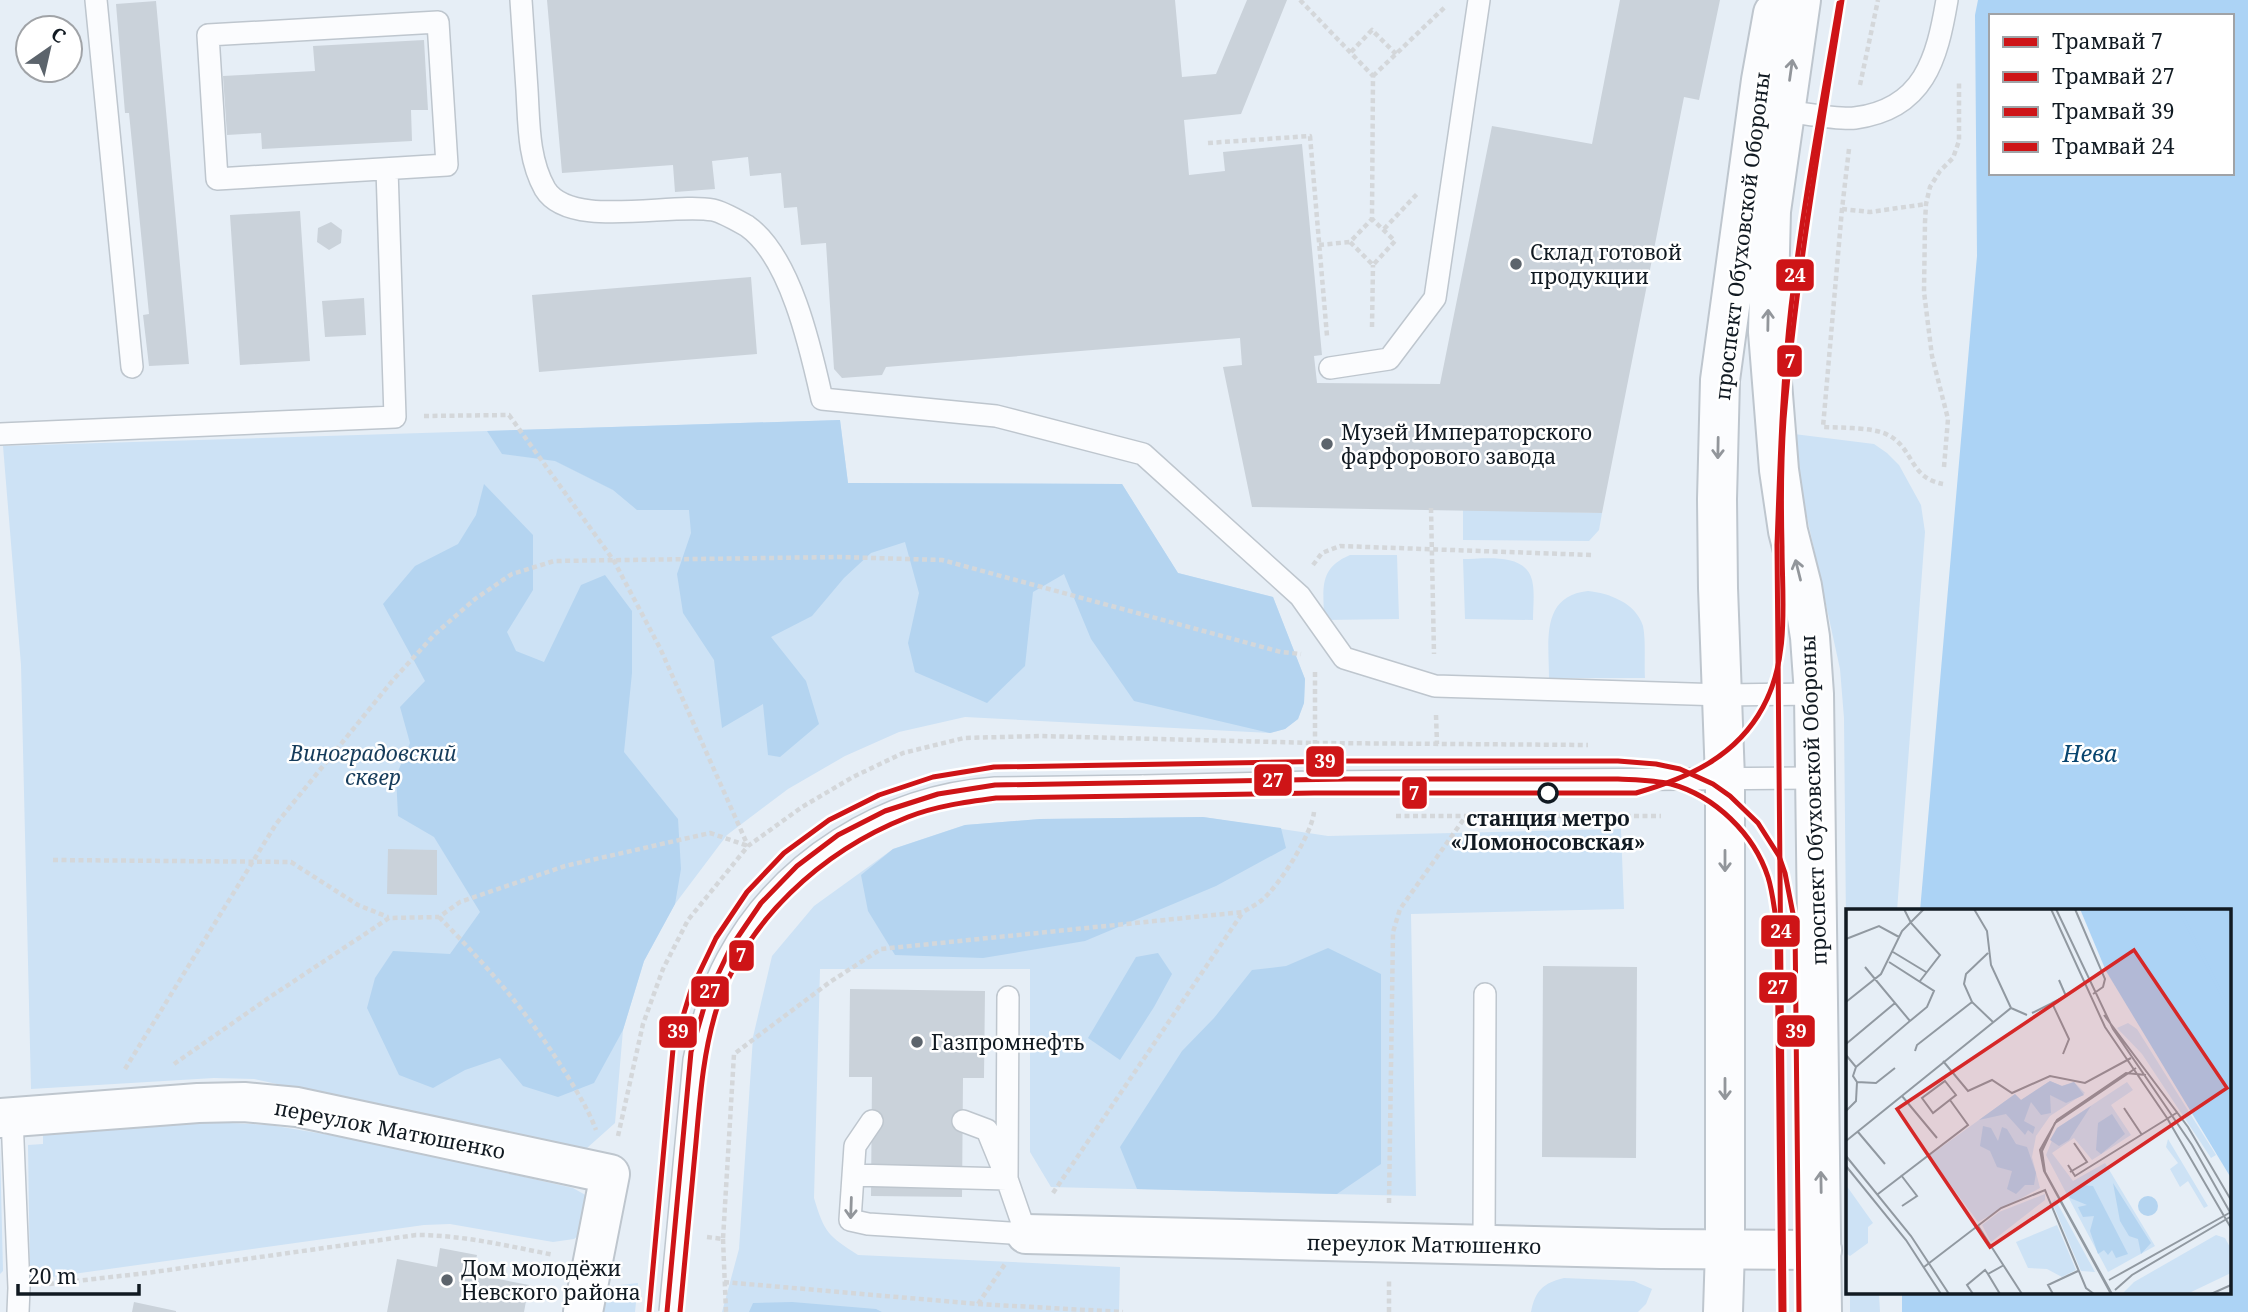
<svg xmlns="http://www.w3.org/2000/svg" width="2248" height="1312" font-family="'Noto Serif',serif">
	<rect width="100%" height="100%" fill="#e6eef6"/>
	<path fill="#cde2f5" d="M840 420 848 483 1122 484 1178 573 1273 597 1305 679 1304 703 1298 719 1285 729 1270 733 965 717 899 732 845 756 788 789 727 835 675 904 644 961 623 1030 615 1123 587 1148 576 1149 254 1079 214 1078 31 1089 21 665 3 446Z
		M1794 434 1874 444 1887 453 1899 465 1921 505 1925 532 1897 911H1847V1027L1844 718 1840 669 1802 494Z
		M1463 509 1602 513 1599 530 1589 541 1463 540Z
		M1350 555H1397L1399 619 1324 620C1324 590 1317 569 1350 555Z
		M1463 559C1484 559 1525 552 1532 580 1535 592 1533 607 1533 620L1465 619Z
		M1588 591C1609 593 1636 603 1643 626 1646 640 1644 663 1645 678H1549C1549 642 1540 596 1588 591Z
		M1203 817 1328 836 1621 829 1624 909 1411 914 1416 1196 1051 1187 1030 1152V969H820L814 1198C824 1232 828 1236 858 1255L1120 1267 1119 1312H722L739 1249 753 1037 772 956 814 906 893 849 965 825 1040 819Z
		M210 1122 270 1125 365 1141 573 1188 589 1197 583 1232 574 1239 553 1242 450 1224 424 1225 30 1280 28 1145 43 1144V1133Z
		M0 1147 3 1271 0 1274Z
		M1564 1278 1634 1281 1652 1289 1646 1304 1638 1312H1531C1535 1291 1543 1283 1564 1278Z
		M638 1283 635 1312H597L602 1287Z
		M1850 1293H1879L1880 1312H1850Z"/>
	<path fill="#b4d4f0" d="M840 420 848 483 1122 484 1178 573 1273 597 1305 679 1304 703 1298 719 1285 729 1270 733 1134 701 1091 639 1064 574 1033 592 1025 666 987 703 915 672 908 643 919 593 905 542 871 553 844 578 812 616 771 637 806 681 819 724 780 757 768 755 763 704 722 728 714 660 683 613 677 574 691 533 689 510H637L613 490 555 461 502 454 487 431Z
		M484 484 533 535V590L507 632 516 651 544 662 581 585 605 575 632 611V673L624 752 678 819 681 869 675 904 644 961 623 1030 594 1083 558 1097 523 1086 500 1058 465 1070 433 1088 399 1075 367 1008 375 978 393 951 450 954 480 912 434 837 398 816 396 776 410 743 400 707 425 681 383 604 415 566 458 544 476 515Z
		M1203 817 1281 828 1286 848 1216 886 1085 941 983 958 895 955 868 911 861 875 893 849 965 825 1040 819Z
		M1328 948 1381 974V1164L1337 1194 1137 1189 1120 1147 1182 1051 1214 1018 1252 970 1286 966Z
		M1158 953 1172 974 1154 1007 1120 1060 1088 1038 1136 957Z
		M792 1302 876 1309 882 1312H749L753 1303Z"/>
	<path fill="#acd3f5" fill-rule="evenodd" d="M1978 0H2248V1312H1902V1293H2229V911H1920L1977 256 1975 15ZM1991 16H2232V173H1991Z"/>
	<path fill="#cad2da" d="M547 0H1175L1182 77 1216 74 1247 0H1287L1241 114 1184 120 1189 175 1225 171 1223 152 1302 144 1322 355 1314 356 1317 383 1440 384 1492 126 1592 144 1620 0H1720L1699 100 1684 97 1602 513 1252 507 1223 367 1242 365 1240 338 886 367 882 375 842 378 834 369 826 243 801 245 797 207 784 208 781 173 750 176 748 157 712 161 715 189 675 192 673 165 562 173Z
		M156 1 189 364 149 366 143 315 149 314 129 113H125L116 4Z
		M424 40 428 110H411L412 141 262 149 261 133 227 135 223 76 315 71 313 46Z
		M300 211 310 361 240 365 230 215Z
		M331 222 342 230 341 243 329 250 317 242 318 228Z
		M751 277 757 354 539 372 532 295Z
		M364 298 366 335 325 337 322 301Z
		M388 849 437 850V895L387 894Z
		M1543 966 1637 967 1636 1158 1542 1157Z
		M850 989 985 991 984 1078H963L962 1197 871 1196 872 1077H849Z
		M440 1248 477 1255 473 1274 529 1285 524 1312H387L397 1259 437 1267Z
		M134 1302 176 1311V1312H132Z"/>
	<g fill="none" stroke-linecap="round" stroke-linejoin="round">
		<g stroke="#bec6ce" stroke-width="24">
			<path id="lane" d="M96 0 132 367
				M521 0C523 30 525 60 527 90 529 123 528 159 545 189 570 230 671 202 713 210 723 212 738 221 747 226 791 257 811 350 822 399L996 416 1143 454 1300 596 1344 658 1435 686 1723 695 1814 694
				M438 22 447 165 217 179 208 35Z
				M1785 111C1803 113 1839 120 1855 118 1924 109 1937 59 1947 0
				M1330 368 1389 359 1435 298 1479 0
				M0 434 395 417 387 169
				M1142 786 1315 782 1816 778
				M12 1117 19 1288 18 1312
				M872 1121 855 1146 850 1220 868 1224 1026 1234 1007 1179 987 1130 963 1121
				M853 1175 1007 1179 1008 997
				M1484 1245 1485 994"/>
		</g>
		<g stroke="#bec6ce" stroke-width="42">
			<path id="street" d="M0 1118 198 1103 244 1102 297 1107 610 1174 583 1312
				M1026 1234 1661 1249 1822 1250"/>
		</g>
		<g stroke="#bec6ce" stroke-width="42">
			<path id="secondary" d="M1801 0 1771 211 1768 332 1779 470 1788 531 1802 586 1810 637 1814 694 1822 1312
				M1723 1312 1725 1249V779L1718 588 1717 499 1720 380 1761 80 1773 13"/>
		</g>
		<path stroke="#d4d7da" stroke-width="4.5" stroke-dasharray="5 3.5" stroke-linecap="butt" d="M1300 0 1373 76 1372 219 1350 242 1373 265 1395 241 1372 219
			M1351 52 1372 30 1396 54
			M1373 76 1446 6
			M1860 85 1878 0
			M1208 143 1310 136 1327 336
			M1849 149 1842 209 1823 427C1842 428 1873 427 1888 435 1914 448 1909 478 1943 484
			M1842 209 1870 212 1926 204
			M1384 229 1417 194
			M1319 245 1350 242
			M1372 327 1373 265
			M424 416 509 415 614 561 660 648 748 846
			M1944 467 1948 419 1932 356 1924 292 1925 222 1926 204 1930 187 1940 171 1953 158 1959 141V80
			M1431 508 1434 654
			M1313 565 1322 553 1340 546 1592 555
			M1315 672V744
			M1436 715 1437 744
			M1396 816H1661
			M53 860 291 862 358 905 388 917
			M439 917C490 969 530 1015 568 1077 579 1095 589 1111 596 1130
			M174 1064 270 997 389 918 439 917 460 902 565 866 710 833 748 846
			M125 1069 276 824 393 680 435 634 475 599 512 574 554 561 839 557 942 560 1281 652 1301 654
			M618 1136 643 1024 663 969 688 920 748 846 802 807 853 777 903 753 964 738 1040 736 1315 743 1588 745
			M1053 1193 1243 912
			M1389 1203 1393 932 1400 909 1466 816
			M707 1237 723 1239 734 1054 830 982 881 949 1243 912C1249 908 1256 905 1262 900 1279 886 1312 834 1314 812
			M723 1239 726 1312
			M724 1282 978 1304 1123 1312
			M49 1284 147 1273 416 1235C463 1235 508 1246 554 1255
			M978 1304 1005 1264
			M1389 1312V1281"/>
		<use href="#lane" stroke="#fbfcfe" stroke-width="21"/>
		<use href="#street" stroke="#fbfcfe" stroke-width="38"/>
		<use href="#secondary" stroke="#fbfcfe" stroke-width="38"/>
		<g stroke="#bec6ce" stroke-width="24" stroke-linecap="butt">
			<path id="lane-bridge" d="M670 1312 694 1060C701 1026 710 990 727 959 780 860 884 796 995 788L1142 786"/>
		</g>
		<use href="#lane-bridge" stroke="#fbfcfe" stroke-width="21"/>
		<g stroke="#fff" stroke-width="10">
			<path id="tram-1" d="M680 1312C685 1255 691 1199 696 1142 700 1098 703 1054 716 1011 744 921 822 851 908 817 936 806 966 802 996 798L1314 793H1636C1688 778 1736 757 1763 707 1790 658 1782 599 1782 546 1781 504 1781 461 1784 419 1796 278 1820 139 1842 0"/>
		</g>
		<g stroke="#fff" stroke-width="10">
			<path id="tram-2" d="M667 1312 691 1052 707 997 731 947 761 903 797 866 838 835 885 811 938 794 995 785 1348 779H1618C1636 780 1654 780 1671 784 1715 796 1754 834 1768 877 1773 893 1774 909 1777 925L1781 1312"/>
		</g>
		<g stroke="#fff" stroke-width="10">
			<path id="tram-3" d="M649 1311 673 1049 691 990 716 938 747 892 784 853 829 820 879 795 933 777 994 767 1348 761H1618L1656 764 1680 769 1713 784 1730 796 1758 823 1779 856 1785 873 1795 924 1799 1312"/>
		</g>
		<g stroke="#fff" stroke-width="10">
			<path id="tram-4" d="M1784 1312 1777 545C1780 466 1782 386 1791 307 1803 205 1822 104 1839 3"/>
		</g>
		<use href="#tram-1" stroke="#ce1417" stroke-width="5"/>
		<use href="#tram-2" stroke="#ce1417" stroke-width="5"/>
		<use href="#tram-3" stroke="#ce1417" stroke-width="5"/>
		<use href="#tram-4" stroke="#ce1417" stroke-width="5"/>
	</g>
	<defs><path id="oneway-shaft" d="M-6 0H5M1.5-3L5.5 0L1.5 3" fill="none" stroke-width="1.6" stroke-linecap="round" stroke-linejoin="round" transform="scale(1.75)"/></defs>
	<g stroke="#92969b">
		<use href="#oneway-shaft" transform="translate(1791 70) rotate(-82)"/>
		<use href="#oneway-shaft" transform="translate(1768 320) rotate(-89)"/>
		<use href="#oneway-shaft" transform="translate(1718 448) rotate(91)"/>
		<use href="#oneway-shaft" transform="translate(1798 570) rotate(-104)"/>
		<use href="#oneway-shaft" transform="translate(1725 861) rotate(90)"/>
		<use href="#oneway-shaft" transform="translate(1725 1089) rotate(90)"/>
		<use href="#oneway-shaft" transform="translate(1821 1182) rotate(-91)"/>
		<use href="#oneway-shaft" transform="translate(851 1208) rotate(92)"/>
	</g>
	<g fill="#5c646c" stroke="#fff" stroke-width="2.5">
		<circle cx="1516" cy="264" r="7"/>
		<circle cx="1327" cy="444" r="7"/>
		<circle cx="917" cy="1042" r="7"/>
		<circle cx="447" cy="1280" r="7"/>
	</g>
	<circle fill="#fff" stroke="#111a22" stroke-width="3.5" cx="1548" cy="793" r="9"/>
	<g text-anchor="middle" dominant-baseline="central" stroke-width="5" stroke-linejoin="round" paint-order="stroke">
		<g font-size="21" fill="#111a22" stroke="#fff">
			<text transform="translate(1742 236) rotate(-83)">проспект Обуховской Обороны</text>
			<text transform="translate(1813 800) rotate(-92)">проспект Обуховской Обороны</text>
			<text transform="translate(390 1129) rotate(11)">переулок Матюшенко</text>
			<text transform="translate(1424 1244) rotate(1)">переулок Матюшенко</text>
		</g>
		<g font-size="21" fill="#111a22" stroke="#fff" text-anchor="start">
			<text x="1530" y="252">Склад готовой<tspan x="1530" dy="24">продукции</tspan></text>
			<text x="1341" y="432">Музей Императорского<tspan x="1341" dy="24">фарфорового завода</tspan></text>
			<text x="931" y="1042">Газпромнефть</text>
			<text x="461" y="1268">Дом молодёжи<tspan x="461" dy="24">Невского района</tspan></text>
		</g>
		<g font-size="21" font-style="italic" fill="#163c5b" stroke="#fff">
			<text x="373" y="753">Виноградовский<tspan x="373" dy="24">сквер</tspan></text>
		</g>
		<g font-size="21" font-weight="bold" fill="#111a22" stroke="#fff">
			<text x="1548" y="818">станция метро<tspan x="1548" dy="24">«Ломоносовская»</tspan></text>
		</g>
		<g font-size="23" font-style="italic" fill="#08456f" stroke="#fff">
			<text x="2090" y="753">Нева</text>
		</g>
	</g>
	<g transform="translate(1846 909)">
		<rect width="385" height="385" fill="#e6eef6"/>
		<path d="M282 114 291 120 370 246 365 249 296 145 271 119ZM204 172 216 177 228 173 239 184 204 207 190 227 186 248 194 279 132 313 83 247 169 185 175 191ZM281 173 287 181 265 196 285 226 246 251 228 229 206 244 227 272 259 254 309 337 262 363 200 246 211 219ZM322 230 362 297 358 299 342 272 334 278 324 260 332 254 320 238ZM0 276 27 314 22 318V334L4 347 0 344ZM199 285V291L145 333 136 316 153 303ZM209 290 249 363 235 362 206 293ZM211 316 230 361 216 368 201 360 182 359 170 333ZM370 326 379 329 385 340V364L341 385H276L288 373Z" fill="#cde2f5"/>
		<path d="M204 172 216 177 228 173 238 186 220 194 204 186 205 204 195 206 185 193 178 212 189 218 187 225 182 221 179 226 160 205 133 211 169 185 175 191ZM245 197 223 231 213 237 204 231 211 219ZM266 205 279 225 255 245 250 241 252 214ZM137 217 145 219 152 232 156 218 161 220 170 235 181 238 190 264 188 276H179L170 285 161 280 166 262 151 258 144 242 134 237ZM267 274 305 334 295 345 292 330 283 327 274 312ZM236 276 247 277 282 345 270 349 266 341 262 346 258 341 252 345 244 322 248 307 237 308 232 298 241 296 224 289 223 284ZM292 297a10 10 0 1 1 20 0a10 10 0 1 1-20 0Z" fill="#b4d4f0"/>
		<path d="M234 0H385V269L260 62Z" fill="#acd3f5"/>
		<path fill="none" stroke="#acd3f5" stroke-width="3.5" d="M333 0 385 104"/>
		<path fill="none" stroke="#9199a1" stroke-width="2" d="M58 0 65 14 94 46 74 72M128 0 141 22 145 56 165 99M205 0 259 118 321 209 385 319M210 0 267 120 346 236 385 305M229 0 259 70 257 78 247 85M0 30 33 17 53 28M47 43 80 63M142 44 120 65 118 75 126 93 147 113M43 53 88 82 81 98 64 112M0 93 35 65 56 22 78 0M206 94 220 87 213 71M186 104 206 94 223 130 217 145M258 106 342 218 385 291M0 135 49 94M69 142 71 136 126 93M0 146 10 158 7 167 11 173 30 174 49 159M97 152 122 182 146 171 166 184 204 167 239 174 285 149M10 158 64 112 19 58M99 172 110 186 87 204 76 189ZM56 187 91 229M278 199 296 226M0 202 10 192 11 173M12 223 39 255M0 232 165 99 181 106M0 247 65 327 103 385M222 256 229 267 332 203M0 257 60 331 95 385M224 263 241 253 228 234M55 266 71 287 56 297M32 285 122 216 104 191M132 317 176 385M78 358 155 299 199 281 240 379 248 385M263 371 385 303M269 381 286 366 384 308M127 385 121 376 139 361 142 365M154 385 142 365 158 356M207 385 202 376 232 362M265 385 198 262 194 241 211 211 280 164 300 166M266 385 199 263 196 242 209 214 290 159M365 385 385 376"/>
		<path fill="#d62828" fill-opacity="0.15" stroke="#d62828" stroke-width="3.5" d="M288 41 381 179 144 338 51 200Z"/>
		<rect width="385" height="385" fill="none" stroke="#111a22" stroke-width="3.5"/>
	</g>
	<g stroke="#fff" stroke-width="2.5">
		<rect x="1775" y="258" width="40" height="34" rx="7" fill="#ce1417"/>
		<rect x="1776" y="344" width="27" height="34" rx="7" fill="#ce1417"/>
		<rect x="1305" y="745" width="40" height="33" rx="7" fill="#ce1417"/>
		<rect x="1253" y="763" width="40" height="34" rx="7" fill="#ce1417"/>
		<rect x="1401" y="776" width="27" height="34" rx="7" fill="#ce1417"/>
		<rect x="1760" y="914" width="41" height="34" rx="7" fill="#ce1417"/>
		<rect x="728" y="939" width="27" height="33" rx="7" fill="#ce1417"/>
		<rect x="1758" y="971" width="40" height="33" rx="7" fill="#ce1417"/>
		<rect x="690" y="975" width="40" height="33" rx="7" fill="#ce1417"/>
		<rect x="1776" y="1014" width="40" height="34" rx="7" fill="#ce1417"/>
		<rect x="658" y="1015" width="40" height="34" rx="7" fill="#ce1417"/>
	</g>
	<g font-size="19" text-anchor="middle" font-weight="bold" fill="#fff">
		<text x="1795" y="282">24</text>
		<text x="1790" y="368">7</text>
		<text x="1325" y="768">39</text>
		<text x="1273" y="787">27</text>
		<text x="1414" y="800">7</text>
		<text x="1781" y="938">24</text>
		<text x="741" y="962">7</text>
		<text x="1778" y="994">27</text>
		<text x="710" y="998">27</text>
		<text x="1796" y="1038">39</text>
		<text x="678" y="1038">39</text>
	</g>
	<rect x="1989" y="14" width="245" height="161" fill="#ffffff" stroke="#a0a3a7" stroke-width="2"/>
	<rect x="2003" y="37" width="35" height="10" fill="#ce1417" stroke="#a0a3a7" stroke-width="2"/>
	<text x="2052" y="49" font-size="21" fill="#111a22">Трамвай 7</text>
	<rect x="2003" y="72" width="35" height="10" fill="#ce1417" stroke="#a0a3a7" stroke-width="2"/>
	<text x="2052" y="84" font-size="21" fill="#111a22">Трамвай 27</text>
	<rect x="2003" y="107" width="35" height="10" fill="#ce1417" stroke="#a0a3a7" stroke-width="2"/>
	<text x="2052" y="119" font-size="21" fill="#111a22">Трамвай 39</text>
	<rect x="2003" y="142" width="35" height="10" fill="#ce1417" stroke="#a0a3a7" stroke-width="2"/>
	<text x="2052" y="154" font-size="21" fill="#111a22">Трамвай 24</text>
	<g transform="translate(49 49) rotate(34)"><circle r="33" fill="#ffffff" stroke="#a0a3a7" stroke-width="2"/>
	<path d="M0-5L12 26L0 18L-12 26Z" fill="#5c646c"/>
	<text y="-10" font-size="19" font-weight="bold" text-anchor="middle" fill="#111a22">С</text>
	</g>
	<path d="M18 1284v10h121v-10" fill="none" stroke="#111a22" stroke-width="3.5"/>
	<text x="28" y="1284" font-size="21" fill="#111a22" stroke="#ffffff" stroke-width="5" paint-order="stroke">20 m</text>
</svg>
